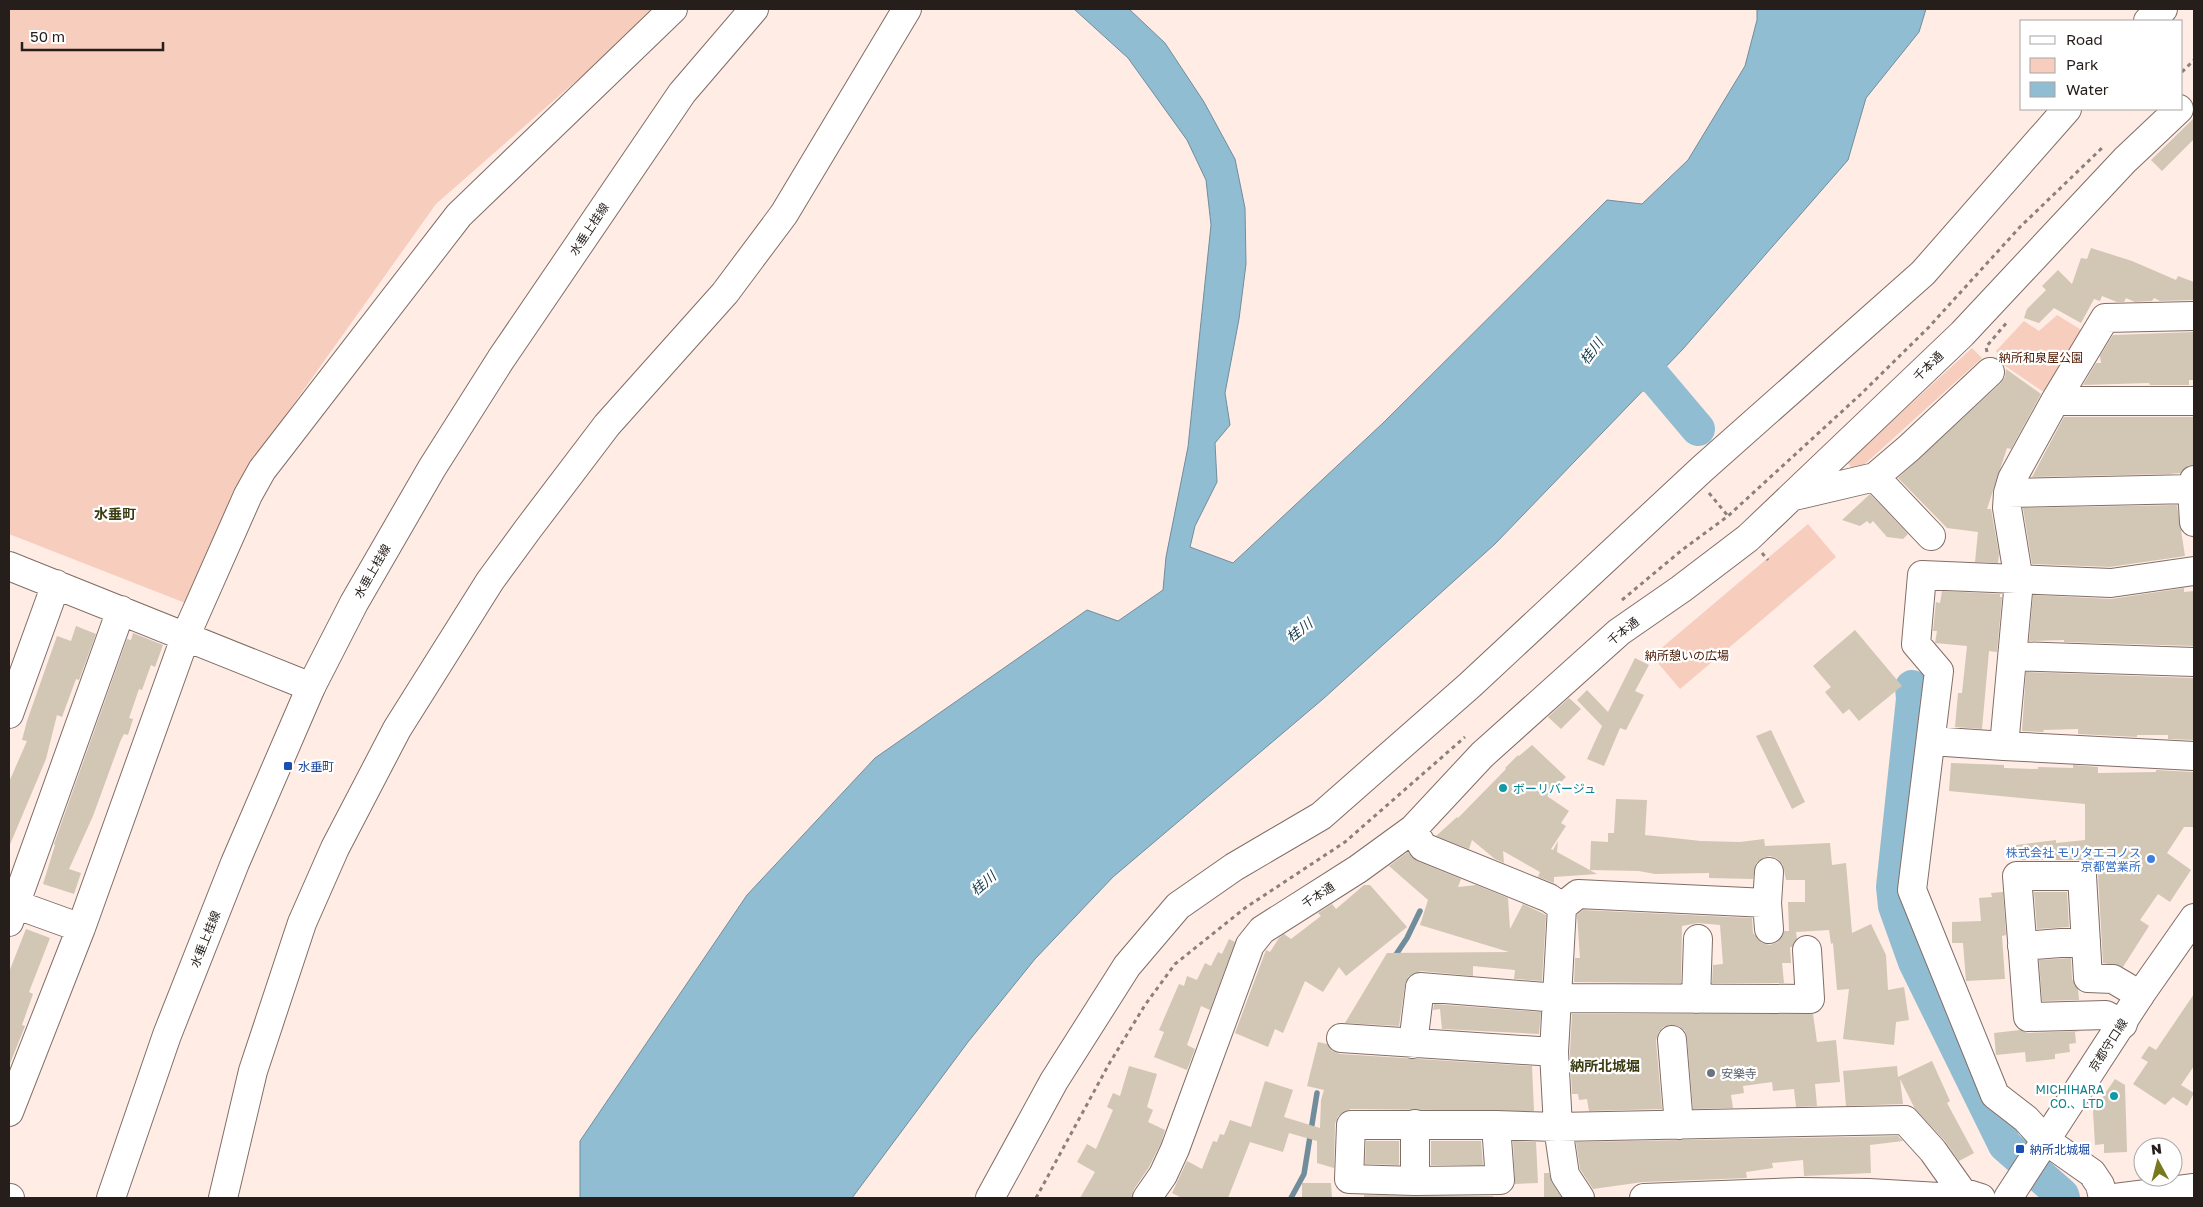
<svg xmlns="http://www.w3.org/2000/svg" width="2203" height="1207" font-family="'Golos Text','Noto Sans JP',sans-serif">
	<rect width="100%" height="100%" fill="#feece5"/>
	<path fill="#f7cdbd" d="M9 9H658L436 204 243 475 193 606 9 534Z
		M2057 315 2088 334 2048 395 1995 359 1998 355 1996 351 2024 321 2039 331Z
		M1972 348 1982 358 1856 472 1847 462Z
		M1808 524 1836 557 1680 689 1652 656Z"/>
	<path fill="#91bdd2" stroke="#718d9b" d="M1074 9H1129L1165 43 1204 102 1235 159 1245 208 1246 264 1239 319 1225 393 1230 425 1215 443 1217 482 1195 526 1190 547 1233 563 1383 423 1607 200 1642 204 1688 160 1745 66 1757 20V9H1926L1919 32 1866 98 1848 160 1683 349 1495 544 1323 699 1113 877 1035 959 968 1042 852 1198H580V1141L747 895 875 758 1087 610 1118 621 1163 590 1166 557 1188 447 1211 225 1206 180 1187 140 1128 58Z"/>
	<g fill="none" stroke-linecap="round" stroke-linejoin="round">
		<path stroke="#718d9b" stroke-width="5.5" d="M1393 959 1407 938 1420 911
			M1291 1198 1304 1174 1317 1093"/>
		<path stroke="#91bdd2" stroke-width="34" d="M1610 366 1654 377 1698 429
			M1912 687 1913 699 1893 887 1895 906 1915 962 2005 1145 2062 1195 2063 1198"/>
	</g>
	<path fill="#d2c6b5" d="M2194 118V139L2162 171 2151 160Z
		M2091 248 2132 261 2176 280 2178 276 2194 282V300L2160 301 2154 298 2152 301 2135 302 2126 298 2124 302H2117L2102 296 2100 301 2094 299 2081 323 2054 308 2039 323 2024 318 2027 309 2046 290 2042 286 2058 270 2072 284 2081 258 2087 259Z
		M2194 332V380H2189V385H2150L2149 383 2083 385 2096 363H2101L2100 356 2113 335Z
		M2006 369 2041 394 2011 449 2007 448 1987 509H1991L1999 554 1998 563 1975 562 1978 532 1947 528 1898 478 2001 383 2005 377Z
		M2064 417H2194V465H2189L2181 473 2168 474 2032 477Z
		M1870 494 1908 534 1903 539 1887 537 1873 521 1870 524 1867 521 1860 526 1842 520Z
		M2177 505 2185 556 2110 567 2032 564 2023 508Z
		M2184 588V592L2194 591V646L2064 642V640L2029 641 2033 595 2111 599Z
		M1942 591 2000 594V597H2002L1997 652 1989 651 1982 729 1955 727 1958 693H1962L1967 646 1935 643 1937 631H1933L1936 602 1940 603Z
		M76 626 96 634 79 680 76 679 62 717 57 715 46 759 9 847V782L27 741 22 740 27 721 57 636 71 641Z
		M1855 630 1902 686 1859 721 1849 709 1843 714 1825 692 1831 687 1813 666Z
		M133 633 163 645 155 667 151 665 142 690 139 689 129 718 133 719 128 735 124 734 120 742 93 816 69 869 81 873 74 894 43 884 55 845 54 844 127 639 131 640Z
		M1635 658 1649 665 1635 691 1644 695 1626 730 1620 728 1604 766 1587 759 1602 726 1577 700 1587 690 1608 712Z
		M2026 672 2194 678V740L2168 739V735H2137V737L2078 734V729L2043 730 2044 732 2022 731Z
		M1569 698 1581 709 1561 729 1548 717Z
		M1771 730 1805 802 1792 809 1756 736Z
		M1532 745 1566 777 1547 796 1569 811 1561 823 1566 826 1551 849 1553 850 1558 841 1557 852 1597 874 1554 877V883L1538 877 1540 872 1503 851 1504 863 1495 859 1472 840 1469 849 1436 836 1457 817 1458 818 1506 769 1505 768 1518 755 1519 756Z
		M1951 763 2004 765V768L2038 769V767L2073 768V765L2098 767V773L2156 772V770L2193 772 2194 827H2184L2167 853 2191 870 2170 902 2158 894 2140 920 2149 926 2123 967 2103 963 2098 875 2095 867 2089 862 2082 860H2017L2016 845 2056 840V843L2085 840V804L1949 791Z
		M1616 799 1647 800 1645 835 1701 841 1740 842 1764 839 1765 846 1830 843 1832 865 1846 863 1852 933 1871 924 1886 955 1888 990 1904 987 1909 1020 1896 1022 1894 1045 1843 1039 1849 989 1837 990 1833 943 1831 944 1829 930 1796 932 1797 939 1792 947H1790L1791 963H1782L1784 983H1712L1713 965 1723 964 1720 925 1698 923 1682 926 1681 983 1574 982 1575 958H1580L1577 915 1583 910 1752 918 1753 933 1762 943 1770 945 1778 942 1784 931H1789L1788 902H1805V880H1786L1783 865 1778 859 1770 856 1763 858 1756 863 1753 879 1709 878V873L1655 874 1639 871 1590 870 1591 841 1608 842V833H1614Z
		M1408 852 1417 861 1461 879 1458 887 1476 885 1508 898 1510 929 1523 904 1546 915 1542 981 1514 979 1515 970 1473 966V976L1421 971 1414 973 1408 977 1405 985 1399 1026 1345 1023 1387 953 1509 952 1420 925 1428 900 1389 866Z
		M1364 885H1370L1407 927 1346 976 1339 967 1323 992 1305 981 1283 1033 1275 1029 1268 1047 1235 1033 1266 950 1270 952 1279 938 1284 934 1291 939 1321 916 1318 913 1332 904 1336 909Z
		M2003 892 2006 935 2002 936 2005 979 1966 981 1963 943H1952V922L1981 921 1979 898 1992 897 1991 893Z
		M2034 892H2067L2069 927 2037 929Z
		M26 929 50 938 29 992 33 994 22 1025 25 1026 9 1066V972Z
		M1229 939 1235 942 1210 1010 1201 1006 1187 1045 1195 1049 1187 1070 1154 1057 1164 1032 1159 1030 1179 984 1184 986 1187 976 1197 980 1205 963 1211 966 1218 952 1222 954Z
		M2071 958 2072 979 2078 989 2079 1000 2042 1001 2039 960Z
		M2194 994V1066L2181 1085 2194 1093 2187 1106 2173 1097 2165 1105 2133 1084 2148 1062 2141 1058 2149 1046 2156 1050Z
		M1434 1004 1541 1012 1539 1034 1442 1029 1440 1009 1433 1010Z
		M1572 1014H1813L1817 1042 1836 1040 1840 1082 1815 1084 1817 1106 1796 1107 1794 1089 1773 1091 1772 1082 1743 1086 1744 1093 1731 1095 1733 1108 1693 1109 1687 1038 1685 1031 1679 1026 1670 1025 1663 1027 1658 1033 1656 1041 1662 1109 1589 1111 1587 1099 1579 1100 1578 1094H1572L1570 1052Z
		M2020 1030 2028 1033 2080 1031 2075 1032 2076 1043 2069 1044 2070 1052 2055 1054V1059L2026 1062 2025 1052 1996 1055 1994 1033Z
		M1318 1042 1327 1044 1332 1051 1340 1054 1532 1066 1534 1111 1351 1109 1343 1112 1338 1116 1335 1124 1334 1168 1317 1163V1141L1289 1133 1283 1152 1250 1142 1228 1198H1182L1172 1193 1187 1161 1202 1169 1213 1141 1217 1142 1220 1134 1224 1135 1230 1120 1251 1127 1265 1081 1293 1090 1284 1117 1320 1128 1321 1100 1324 1090 1307 1086Z
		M1932 1061 1950 1101 1947 1103 1974 1153 1959 1161 1945 1141 1915 1109 1900 1079 1903 1104 1846 1106 1843 1071 1897 1066 1898 1077Z
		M1129 1066 1157 1074 1147 1107 1153 1110 1148 1122 1165 1130 1161 1143 1149 1167 1134 1189 1132 1198H1080L1095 1172 1077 1162 1087 1144 1096 1149 1113 1110 1107 1107 1113 1093 1120 1096Z
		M2115 1079 2125 1085 2127 1152 2104 1153V1144L2095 1145 2093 1111Z
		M1898 1136 1903 1141 1870 1145 1871 1173 1804 1176 1803 1160 1772 1163 1773 1168 1746 1172 1747 1178 1643 1182 1593 1189 1580 1169 1576 1142Z
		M1366 1141H1399V1165L1365 1164Z
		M1431 1141H1481L1483 1165H1431Z
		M1513 1141 1536 1142 1538 1183 1515 1184Z
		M1544 1173H1549L1552 1183 1562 1198H1544Z
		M1302 1183H1331L1332 1198H1302Z
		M1364 1195 1493 1196V1198H1364Z"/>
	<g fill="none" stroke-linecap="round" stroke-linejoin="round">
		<g stroke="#816e66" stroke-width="30">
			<path id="minor" d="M2148 21 2163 9
				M2194 316 2105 318 2055 401 2012 479 2008 493 2007 508 2019 581 2004 746 2194 756
				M2055 401H2194
				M1875 477 1931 536
				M2194 480 2192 489 2194 522
				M2008 493 2192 489
				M1794 496 1875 477 1909 448 1990 372
				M9 566 311 687
				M2013 656 2194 662
				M9 714 56 584
				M1931 741 2004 746
				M1413 829 1423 847 1549 898 1562 907 1554 1052 1558 1127 1565 1175 1580 1198
				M9 902 81 928
				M1562 907 1578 894 1767 903
				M9 922 121 610
				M1769 929 1767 903 1769 872
				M2022 946 2086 941
				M1696 999 1698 939
				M2123 1024 2106 1015 2028 1017 2017 876H2082L2088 978 2113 979 2140 995
				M1341 1038 1554 1052
				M1672 1040 1679 1125
				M1413 1044 1420 987 1558 998 1810 999 1807 950
				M9 1112 81 928 186 635 248 495 262 470 459 215 673 9
				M1496 1125 1500 1180 1415 1181 1349 1179 1351 1125H1496L1558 1127 1905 1120 1933 1151 1962 1192 1981 1198
				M1415 1181V1124
				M9 1198H10
				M223 1198 253 1071 302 923 335 848 397 729 490 581 528 529 607 425 725 293 784 214 907 9
				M990 1198 1054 1081 1127 966 1178 906 1234 867 1321 816 1470 685 1702 469 1923 273 2067 109
				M1147 1198 1163 1175 1175 1149 1250 945 1262 930 1358 869 1413 829 1482 755 1619 632 1681 589 1748 538 1962 334 2125 160 2179 109
				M1644 1198 1800 1192 1869 1193 1957 1198 1962 1192
				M2103 1198 2100 1185 2092 1173 2045 1140 2026 1119 1995 1095 1912 890 1939 671 1916 644 1922 575 2111 583 2194 571
				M2115 1198 2194 1188"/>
		</g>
		<g stroke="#816e66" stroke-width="30">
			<path id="major" d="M111 1198 167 1035 235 863 311 687 354 603 432 468 501 359 682 93 754 9
				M2008 1198 2140 995 2194 918"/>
		</g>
		<path stroke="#8c807b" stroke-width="3" stroke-dasharray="4 4" stroke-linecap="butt" d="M2182 72 2194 60
			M1987 352 1986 347 2008 321
			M1709 493 1728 516
			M1762 553 1768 560
			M1622 600 1682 550 1728 516 1861 394 1928 328 2020 227 2103 147
			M1036 1198 1109 1064 1145 1005 1175 964 1245 908 1345 842 1465 737"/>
		<use href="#minor" stroke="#fff" stroke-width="28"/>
		<use href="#major" stroke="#fff" stroke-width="28"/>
	</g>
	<g fill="#1a4fb4" stroke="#fff" stroke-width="2">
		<rect x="283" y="761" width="10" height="10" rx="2.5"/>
		<rect x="2015" y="1144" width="10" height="10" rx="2.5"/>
	</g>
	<g fill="#0f9aa8" stroke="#fff" stroke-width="2">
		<circle cx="1503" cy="788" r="5"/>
		<circle cx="2114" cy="1096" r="5"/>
	</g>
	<circle fill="#3f7fe0" stroke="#fff" stroke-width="2" cx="2151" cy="859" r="5"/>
	<circle fill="#6b7280" stroke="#fff" stroke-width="2" cx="1711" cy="1073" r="5"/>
	<g text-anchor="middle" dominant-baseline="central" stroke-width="4.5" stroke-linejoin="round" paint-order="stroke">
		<g font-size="12" fill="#251e1b" stroke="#fff">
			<text transform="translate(589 229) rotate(-56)">水垂上桂線</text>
			<text transform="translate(1928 366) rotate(-44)">千本通</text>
			<text transform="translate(372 571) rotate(-60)">水垂上桂線</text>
			<text transform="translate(1623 631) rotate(-38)">千本通</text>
			<text transform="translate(1318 895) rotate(-33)">千本通</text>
			<text transform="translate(205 939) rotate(-68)">水垂上桂線</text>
			<text transform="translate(2108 1045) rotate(-57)">京都守口線</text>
		</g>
		<g font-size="12" fill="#4b1700" stroke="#fff">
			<text x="2041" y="357">納所和泉屋公園</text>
			<text x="1687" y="655">納所憩いの広場</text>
		</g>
		<g font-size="12" fill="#164399" stroke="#fff" text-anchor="start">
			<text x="298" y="766">水垂町</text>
			<text x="2030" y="1149">納所北城堀</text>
		</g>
		<g font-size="12" fill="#0d838f" stroke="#fff" text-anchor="start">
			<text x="1513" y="788">ボーリバージュ</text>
			<text x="2104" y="1089" text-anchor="end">MICHIHARA<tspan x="2104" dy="14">CO.、LTD</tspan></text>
		</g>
		<g font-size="12" fill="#366cbe" stroke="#fff" text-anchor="end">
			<text x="2141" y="852">株式会社 モリタエコノス<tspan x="2141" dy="14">京都営業所</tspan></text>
		</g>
		<g font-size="12" fill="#5b616d" stroke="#fff" text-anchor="start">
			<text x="1721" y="1073">安樂寺</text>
		</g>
		<g font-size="14" font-style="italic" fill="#153c4c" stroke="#fff">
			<text transform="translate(1591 351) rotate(-53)">桂川</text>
			<text transform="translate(1299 630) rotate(-38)">桂川</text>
			<text transform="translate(983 883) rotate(-41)">桂川</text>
		</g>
		<g font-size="14" font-weight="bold" fill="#3c3c13" stroke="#fff">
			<text x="115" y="513">水垂町</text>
			<text x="1605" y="1065">納所北城堀</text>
		</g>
	</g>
	<rect width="2203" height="1207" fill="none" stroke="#251e1b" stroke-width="20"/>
	<rect x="2020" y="20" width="162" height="90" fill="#ffffff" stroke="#a8a5a4"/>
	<rect x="2030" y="36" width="25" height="8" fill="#ffffff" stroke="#a8a5a4"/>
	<text x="2066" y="45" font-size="15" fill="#251e1b">Road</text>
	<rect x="2030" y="58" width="25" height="15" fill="#f7cdbd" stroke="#a8a5a4"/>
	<text x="2066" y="70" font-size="15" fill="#251e1b">Park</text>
	<rect x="2030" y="82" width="25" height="15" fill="#91bdd2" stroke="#a8a5a4"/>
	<text x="2066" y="95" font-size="15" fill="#251e1b">Water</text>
	<g transform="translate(2158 1162) rotate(353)"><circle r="24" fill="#ffffff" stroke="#a8a5a4"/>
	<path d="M0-4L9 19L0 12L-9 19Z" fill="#78781e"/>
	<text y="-8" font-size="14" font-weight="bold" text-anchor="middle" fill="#251e1b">N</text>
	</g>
	<path d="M22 42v8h141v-8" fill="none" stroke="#251e1b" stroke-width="2.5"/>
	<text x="30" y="42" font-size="15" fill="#251e1b" stroke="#ffffff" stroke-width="4" paint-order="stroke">50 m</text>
</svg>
